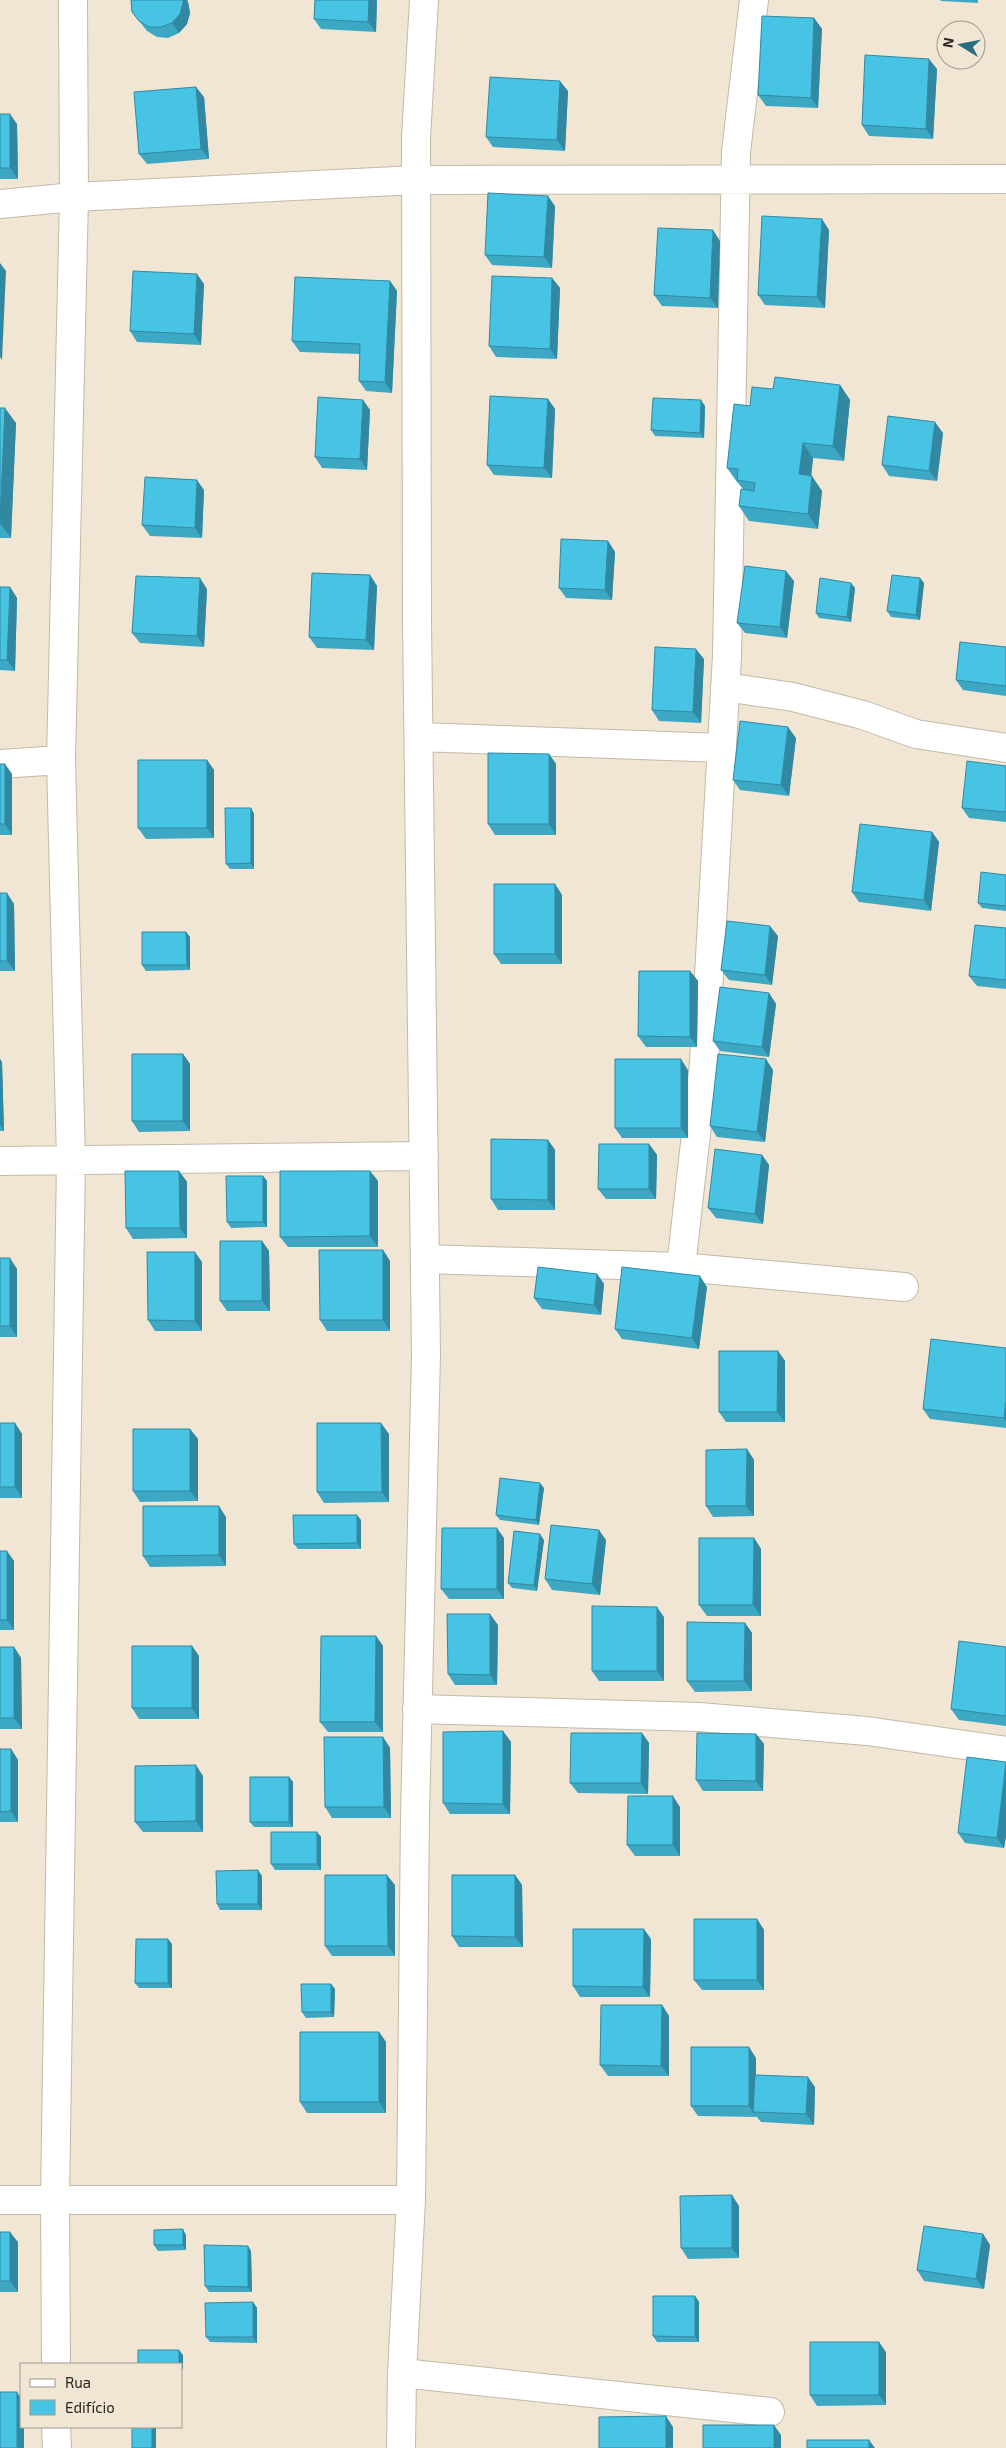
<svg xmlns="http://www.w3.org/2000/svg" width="1006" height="2448" font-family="'Exo 2',sans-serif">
	<rect width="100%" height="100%" fill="#f1e6d4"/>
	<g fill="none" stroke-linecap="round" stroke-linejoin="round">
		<g stroke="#c3b9a8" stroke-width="30">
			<path id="street" d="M0 204 74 197 416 180 1006 179
				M725 687 793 697 863 715 916 734 1006 748
				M419 737 722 748
				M0 764 61 760
				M0 1161 424 1156
				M425 1259 681 1267 904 1287
				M681 1267 704 1063 727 656 736 152 754 0
				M417 1709 699 1717 867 1731 1006 1751
				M0 2200H411
				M56 2364 55 2200 71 1160 61 760 74 197 73 0
				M402 2373 770 2412
				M56 2427 57 2448
				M401 2448 402 2373 411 2200 415 1816 426 1356 417 621 416 138 424 0"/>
		</g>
		<use href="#street" stroke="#fff" stroke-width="28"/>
	</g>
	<path fill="#3da8c4" d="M131 0H187L188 2 190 13 187 24 179 33 168 38 157 37 147 31 132 12Z
		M315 0H377L376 32 321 29 314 19Z
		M940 0H978V3L941 1Z
		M814 18 822 29 818 108 766 106 758 95Z
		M937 69 933 139 869 136 862 125Z
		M568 91 565 151 493 147 486 137Z
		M204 97 209 159 147 164 139 154Z
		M0 114 17 124 18 179H0Z
		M555 206 552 268 492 265 485 255Z
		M829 230 825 308 765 305 758 295Z
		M720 241 718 308 662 306 654 295Z
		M552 278 560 288 557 359 496 357 489 346Z
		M390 281 397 291 392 393 366 391 359 381 360 354 300 352 292 341Z
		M204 284 201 345 137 342 130 331Z
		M840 385 850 400 844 461 813 458 811 476 822 491 818 529 749 521 739 506 743 489 738 483 737 482 727 468 750 406 773 389Z
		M548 399 555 409 552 478 494 475 487 465Z
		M363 400 370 410 367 470 322 468 315 457Z
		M705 406 704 438 655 436 651 430Z
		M0 408 16 423 11 538H0Z
		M943 433 937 481 889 476 882 465Z
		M204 490 202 538 150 536 142 525Z
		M608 541 615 552 612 600 566 598 559 588Z
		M370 575 377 586 374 650 317 648 309 637Z
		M920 578 924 583 920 620 891 617 887 611Z
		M794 581 787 638 745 633 737 623Z
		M0 587H10L17 598 15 671 0 670Z
		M855 588 851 622 819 618 816 613Z
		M207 589 204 647 140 643 132 633Z
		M1006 647V696L963 690 956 680Z
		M704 659 701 723 659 721 652 710Z
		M796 738 789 796 740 790 733 780Z
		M549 754 556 764V835H495L488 824Z
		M207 760 214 770V838L146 839 138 828Z
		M0 764 12 774V835H0Z
		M1006 766V822L969 818 962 808Z
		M251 808 254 814V869H230L226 864Z
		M932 832 939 842 931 911 859 902 852 892Z
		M1006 875V911L982 908 978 903Z
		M555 884 562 895V964H501L494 954Z
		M0 893 14 904 15 971H0Z
		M1006 928V989L977 986 969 976Z
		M186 932 190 937V970L146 971 142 965Z
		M778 936 772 985 729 980 721 970Z
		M690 971 698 981 697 1047H646L638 1036Z
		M769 993 776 1004 769 1057 720 1051 713 1041Z
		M183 1054 190 1064V1131L139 1132 132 1121Z
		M0 1059 2 1062 4 1131H0Z
		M688 1070V1138H622L615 1128Z
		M773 1070 765 1142 717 1137 710 1126Z
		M548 1140 555 1150V1210H498L491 1199Z
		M649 1144 657 1155 656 1199H606L598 1189Z
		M762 1155 769 1165 763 1224 716 1218 708 1208Z
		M179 1171 187 1182V1238L133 1239 126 1228Z
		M370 1171 378 1181V1247H288L280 1237Z
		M263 1176 267 1181V1227L231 1228 227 1222Z
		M262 1241 269 1251 270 1311H227L220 1301Z
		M383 1250 390 1261V1331H327L320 1320Z
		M0 1258 17 1269V1337H0Z
		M202 1262V1331H155L148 1320Z
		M597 1274 604 1284 601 1315 542 1309 534 1298Z
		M707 1287 699 1349 622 1339 615 1329Z
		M1006 1348V1428L930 1419 923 1409Z
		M778 1351 785 1361V1422H726L719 1412Z
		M0 1423H15L22 1434V1498H0Z
		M190 1429 198 1439V1501L140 1502 133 1491Z
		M389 1434V1502L324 1503 317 1492Z
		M747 1449 754 1460V1516L713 1517 706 1506Z
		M544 1488 539 1525 500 1520 496 1515Z
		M226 1517V1566L150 1567 143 1556Z
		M361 1520V1549H298L294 1544Z
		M504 1538V1599H449L441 1589Z
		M754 1538 761 1549V1616H707L699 1605Z
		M544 1540 537 1591 512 1588 508 1583Z
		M606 1540 600 1595 552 1590 545 1579Z
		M0 1551 14 1561V1630H0Z
		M664 1617V1681H599L592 1671Z
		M745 1623 752 1633V1691L695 1692 687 1681Z
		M498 1625 497 1685H455L448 1674Z
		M376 1636 383 1646V1732H328L320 1722Z
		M192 1646 199 1656V1719H139L132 1708Z
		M0 1647H14L21 1658 22 1729H0Z
		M1006 1647V1726L959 1720 951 1709Z
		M503 1731 511 1742 510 1814H450L443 1803Z
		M642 1733 649 1743 648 1794 578 1793 570 1783Z
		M756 1734 764 1744 763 1791H703L696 1780Z
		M383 1737 390 1748 391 1818H332L325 1807Z
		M0 1749H11L18 1760V1822H0Z
		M1006 1762V1836L1004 1848 965 1843 958 1833Z
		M203 1776V1832H143L135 1822Z
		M289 1777 293 1782V1827H254L250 1822Z
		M680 1807V1856H635L627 1845Z
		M317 1832 321 1837V1870H275L271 1864Z
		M515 1875 522 1885 523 1947H459L452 1936Z
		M262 1876V1910H220L217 1904Z
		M395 1885V1956H332L325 1946Z
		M757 1919 764 1930V1990H702L694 1980Z
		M651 1939 650 1997H580L573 1986Z
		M172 1944V1988H139L135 1983Z
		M331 1984 335 1989 334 2017 306 2018 302 2012Z
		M662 2005 669 2016V2076H608L600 2065Z
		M379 2032 386 2042V2113H307L300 2102Z
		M756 2058V2075L815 2087 814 2125 761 2122 756 2116V2117L698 2116 691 2106Z
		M739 2206V2258L688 2259 681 2248Z
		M0 2232 18 2242V2292H0Z
		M983 2234 990 2245 984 2289 924 2281 917 2270Z
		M186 2235V2250L158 2251 154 2245Z
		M251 2251 252 2292H209L205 2286Z
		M695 2296 699 2302V2342H657L653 2336Z
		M253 2302 257 2308V2343L210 2342 206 2337Z
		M886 2352V2405L817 2406 810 2395Z"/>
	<path fill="#3288a0" d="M183 0H187L188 2 190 13 187 24 179 33 172 23Z
		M369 0H377L376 32 368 22Z
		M814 18 822 29 818 108 811 98Z
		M929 59 937 69 933 139 926 129Z
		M560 81 568 91 565 151 557 140Z
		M196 87 204 97 209 159 201 149Z
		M10 114 17 124 18 179 10 168Z
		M548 196 555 206 552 268 544 257Z
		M822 219 829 230 825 308 817 297Z
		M713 230 720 241 718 308 710 298Z
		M0 263 6 271 2 360 0 357Z
		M197 274 204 284 201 345 194 334Z
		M552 278 560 288 557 359 550 349Z
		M390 281 397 291 392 393 385 382Z
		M840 385 850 400 844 461 833 446Z
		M548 399 555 409 552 478 544 468Z
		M363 400 370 410 367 470 360 459Z
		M701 400 705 406 704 438 700 433Z
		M5 408 16 423 11 538 0 523Z
		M935 422 943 433 937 481 929 471Z
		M803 443 813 458 810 489 799 474Z
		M812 476 822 491 818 529 808 514Z
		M197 480 204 490 202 538 195 528Z
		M608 541 615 552 612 600 605 590Z
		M786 571 794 581 787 638 780 627Z
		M370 575 377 586 374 650 366 640Z
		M200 578 207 589 204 647 197 636Z
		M920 578 924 583 920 620 916 615Z
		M851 583 855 588 851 622 847 617Z
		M10 587 17 598 15 671 7 660Z
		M696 649 704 659 701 723 693 712Z
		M788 727 796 738 789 796 781 785Z
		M549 754 556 764V835L549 824Z
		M207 760 214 770V838L207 828Z
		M5 764 12 774V835L5 824Z
		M251 808 254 814V869L251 863Z
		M932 832 939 842 931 911 924 900Z
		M555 884 562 895V964L555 954Z
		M7 893 14 904 15 971 7 961Z
		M770 926 778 936 772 985 765 975Z
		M186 932 190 937V970L187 965Z
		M690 971 698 981 697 1047 690 1037Z
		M769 993 776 1004 769 1057 762 1047Z
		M183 1054 190 1064V1131L183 1121Z
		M0 1059 2 1062 4 1131 0 1125Z
		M681 1059 688 1070V1138L681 1128Z
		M766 1059 773 1070 765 1142 757 1132Z
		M548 1140 555 1150V1210L548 1200Z
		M649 1144 657 1155 656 1199 649 1189Z
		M762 1155 769 1165 763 1224 755 1214Z
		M179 1171 187 1182V1238L180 1228Z
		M370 1171 378 1181V1247L370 1236Z
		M263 1176 267 1181V1227L263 1222Z
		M262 1241 269 1251 270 1311 262 1301Z
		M383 1250 390 1261V1331L383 1320Z
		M195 1252 202 1262V1331L195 1321Z
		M10 1258 17 1269V1337L10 1326Z
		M597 1274 604 1284 601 1315 594 1305Z
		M700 1276 707 1287 699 1349 692 1338Z
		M778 1351 785 1361V1422L777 1412Z
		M1006 1401V1421L1004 1418Z
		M15 1423 22 1434V1498L15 1487Z
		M381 1423 389 1434V1502L382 1492Z
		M190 1429 198 1439V1501L190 1491Z
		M747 1449 754 1460V1516L746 1506Z
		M540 1483 544 1488 539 1525 536 1520Z
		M219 1506 226 1517V1566L219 1555Z
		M357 1515 361 1520V1549L357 1543Z
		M497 1528 504 1538V1599L497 1589Z
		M599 1530 606 1540 600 1595 592 1584Z
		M540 1534 544 1540 537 1591 534 1585Z
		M754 1538 761 1549V1616L753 1605Z
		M7 1551 14 1561V1630L7 1620Z
		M657 1607 664 1617V1681L657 1671Z
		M490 1614 498 1625 497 1685 490 1675Z
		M745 1623 752 1633V1691L744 1681Z
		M376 1636 383 1646V1732L375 1722Z
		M192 1646 199 1656V1719L192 1708Z
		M14 1647 21 1658 22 1729 14 1718Z
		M503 1731 511 1742 510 1814 503 1804Z
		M642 1733 649 1743 648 1794 641 1783Z
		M756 1734 764 1744 763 1791 756 1781Z
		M383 1737 390 1748 391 1818 384 1807Z
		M11 1749 18 1760V1822L11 1811Z
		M196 1765 203 1776V1832L196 1821Z
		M1006 1766V1836L1004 1848 997 1838Z
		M289 1777 293 1782V1827L289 1822Z
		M673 1796 680 1807V1856L673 1845Z
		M317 1832 321 1837V1870L317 1864Z
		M258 1870 262 1876V1910L258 1904Z
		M387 1875 395 1885V1956L388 1946Z
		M515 1875 522 1885 523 1947 515 1937Z
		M757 1919 764 1930V1990L757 1980Z
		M644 1929 651 1939 650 1997 643 1987Z
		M168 1939 172 1944V1988L168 1983Z
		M331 1984 335 1989 334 2017 331 2012Z
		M662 2005 669 2016V2076L661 2066Z
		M379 2032 386 2042V2113L379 2102Z
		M749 2047 756 2058V2112H753L756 2117 749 2106Z
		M808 2077 815 2087 814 2125 806 2114Z
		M732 2195 739 2206V2258L732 2248Z
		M183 2229 186 2235V2250L183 2245Z
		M10 2232 18 2242V2292L10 2281Z
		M983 2234 990 2245 984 2289 976 2279Z
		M248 2246 251 2251 252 2292 248 2287Z
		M695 2296 699 2302V2342L695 2337Z
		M253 2302 257 2308V2343L253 2337Z
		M879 2342 886 2352V2405L879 2395Z
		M179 2350 183 2355V2370L181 2367V2364H179Z
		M17 2392 21 2398V2427H24V2448H17Z
		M666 2416 673 2427V2448H666Z
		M774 2425 781 2435V2448H774Z
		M152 2427H156V2448H152Z
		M869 2440 875 2448H869Z"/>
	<path fill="#47c3e4" stroke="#3288a0" d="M131 0H183V3L180 14 172 23 161 27H149L139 21 132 12Z
		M315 0H369L368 22 314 19Z
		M762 16 814 18 811 98 758 95Z
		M865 55 929 59 926 129 862 125Z
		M490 77 560 81 557 140 486 137Z
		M196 87 201 149 139 154 134 92Z
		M0 114H10V168H0Z
		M488 193 548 196 544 257 485 255Z
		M762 216 822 219 817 297 758 295Z
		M658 228 713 230 710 298 654 295Z
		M133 271 197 274 194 334 130 331Z
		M492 276 552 278 550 349 489 346Z
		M295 277 390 281 385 382 359 381 360 344 292 341Z
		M775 377 840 385 833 446 803 443 799 474 812 476 808 514 739 506 741 489 754 491 755 483 737 480 738 469 727 468 734 404 750 406 752 387 773 389Z
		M490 396 548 399 544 468 487 465Z
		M318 397 363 400 360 459 315 457Z
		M653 398 701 400 700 433 651 430Z
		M0 408H5L0 523Z
		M888 416 935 422 929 471 882 465Z
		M145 477 197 480 195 528 142 525Z
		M561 539 608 541 605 590 559 588Z
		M745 566 786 571 780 627 737 623Z
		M312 573 370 575 366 640 309 637Z
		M892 575 920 578 916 615 887 611Z
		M136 576 200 578 197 636 132 633Z
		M820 578 851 583 847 617 816 613Z
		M0 587H10L7 660H0Z
		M960 642 1006 647V686L956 680Z
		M655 647 696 649 693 712 652 710Z
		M740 721 788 727 781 785 733 780Z
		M488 753 549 754V824H488Z
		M138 760H207V828H138Z
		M967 761 1006 766V812L962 808Z
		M0 764H5V824H0Z
		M225 808H251V863L226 864Z
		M860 824 932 832 924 900 852 892Z
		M981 872 1006 875V906L978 903Z
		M494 884H555V954H494Z
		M0 893H7V961H0Z
		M727 921 770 926 765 975 721 970Z
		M975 925 1006 928V980L969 976Z
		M142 932H186L187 965H142Z
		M639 971H690V1037L638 1036Z
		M720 987 769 993 762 1047 713 1041Z
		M132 1054H183V1121H132Z
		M718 1054 766 1059 757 1132 710 1126Z
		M615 1059H681V1128H615Z
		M491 1139 548 1140V1200L491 1199Z
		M599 1144H649V1189H598Z
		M715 1149 762 1155 755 1214 708 1208Z
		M125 1171H179L180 1228H126Z
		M280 1171H370V1236L280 1237Z
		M226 1176H263V1222H227Z
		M220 1241H262V1301H220Z
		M319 1250H383V1320H320Z
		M147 1252H195V1321L148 1320Z
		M0 1258H10V1326H0Z
		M538 1267 597 1274 594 1305 534 1298Z
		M622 1267 700 1276 692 1338 615 1329Z
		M931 1339 1006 1348V1401L1004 1418 923 1409Z
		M719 1351H778L777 1412H719Z
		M0 1423H15V1487H0Z
		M317 1423H381L382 1492H317Z
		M133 1429H190V1491H133Z
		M747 1449 746 1506H706V1450Z
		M500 1478 540 1483 536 1520 496 1515Z
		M143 1506H219V1555L143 1556Z
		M293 1515H357V1543L294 1544Z
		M551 1525 599 1530 592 1584 545 1579Z
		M442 1528H497V1589H441Z
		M514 1531 540 1534 534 1585 508 1583Z
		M699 1538H754L753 1605H699Z
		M0 1551H7V1620H0Z
		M592 1606 657 1607V1671H592Z
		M447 1614H490V1675L448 1674Z
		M687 1622 745 1623 744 1681H687Z
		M321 1636H376L375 1722H320Z
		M959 1641 1006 1647V1716L951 1709Z
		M132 1646H192V1708H132Z
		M0 1647H14V1718H0Z
		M503 1731V1804L443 1803V1732Z
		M571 1733H642L641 1783H570Z
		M697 1733 756 1734V1781L696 1780Z
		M324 1737H383L384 1807H325Z
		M0 1749H11V1811L0 1812Z
		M967 1757 1006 1762 997 1838 958 1833Z
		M196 1765V1821L135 1822V1766Z
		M250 1777H289V1822H250Z
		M628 1796H673V1845H627Z
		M271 1832H317V1864H271Z
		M258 1870V1904H217L216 1871Z
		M325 1875H387L388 1946H325Z
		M452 1875H515V1937L452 1936Z
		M694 1919H757V1980H694Z
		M573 1929H644L643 1987 573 1986Z
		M136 1939H168V1983H135Z
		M301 1984H331V2012H302Z
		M601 2005H662L661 2066 600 2065Z
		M300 2032H379V2102H300Z
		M691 2047H749V2106H691Z
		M755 2075 808 2077 806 2114 753 2112Z
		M732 2195V2248H681L680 2196Z
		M924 2226 983 2234 976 2279 917 2270Z
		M183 2229V2245H154V2230Z
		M0 2232H10V2281H0Z
		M204 2245 248 2246V2287L205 2286Z
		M653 2296H695V2337L653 2336Z
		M253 2302V2337H206L205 2303Z
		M810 2342H879V2395H810Z
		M138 2350H179V2364H138Z
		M0 2392H17V2448H0Z
		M666 2416V2448H599V2417Z
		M703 2425H774V2448H703Z
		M132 2427H152V2448H132Z
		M807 2440H869V2448H807Z"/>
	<rect x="20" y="2363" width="162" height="65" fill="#f1e6d4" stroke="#a1988b"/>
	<rect x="30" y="2379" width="25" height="8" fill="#ffffff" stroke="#a1988b"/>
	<text x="65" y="2388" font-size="15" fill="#28241e">Rua</text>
	<rect x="30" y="2400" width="25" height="15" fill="#47c3e4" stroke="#a1988b"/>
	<text x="65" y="2413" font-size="15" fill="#28241e">Edifício</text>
	<g transform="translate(961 45) rotate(280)"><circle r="24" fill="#f1e6d4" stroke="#a1988b"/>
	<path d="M0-4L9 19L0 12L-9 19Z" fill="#2c6e81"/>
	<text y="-8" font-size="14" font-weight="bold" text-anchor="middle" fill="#28241e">N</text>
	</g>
</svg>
